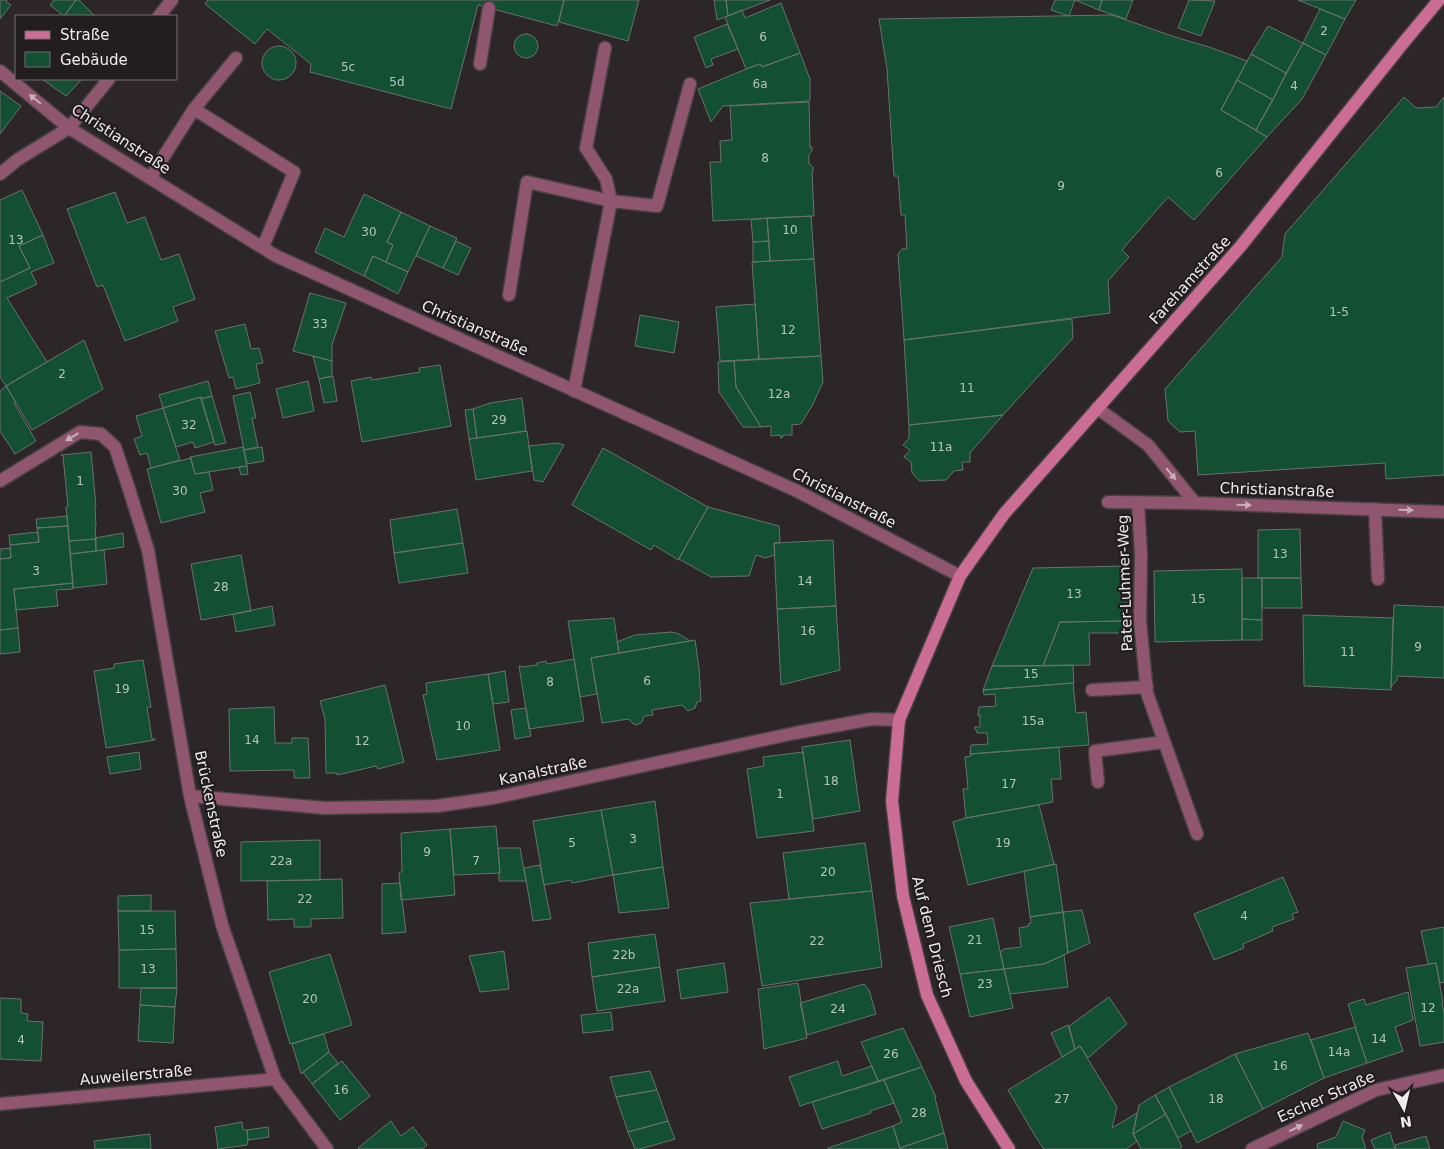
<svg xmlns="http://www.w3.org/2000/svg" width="1444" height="1149" font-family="'DejaVu Sans',sans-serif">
	<rect width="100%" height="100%" fill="#2c2628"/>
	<path fill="#134f33" stroke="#6a716d" d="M0 0H7L6 2 11 5 0 19Z
		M54 0H76L64 16 50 5Z
		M76 0H79L95 16H64Z
		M208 0H564L557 26 478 5 451 109 310 72 311 64 267 29 255 44 205 4Z
		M564 0H639L628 41 559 22Z
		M714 0H726L728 16 717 20Z
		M726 0H770L728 16Z
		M1055 0H1075L1069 16 1051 10Z
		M1075 0H1102L1099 10Z
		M1102 0H1133L1126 19 1099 10Z
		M1189 0 1215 1 1201 36 1178 28Z
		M1298 0H1356L1345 19Z
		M781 3 800 53 762 67 760 64 746 69 725 17 742 10 745 18Z
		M1320 9 1345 19 1326 55 1303 43Z
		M1112 15 1175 37 1209 47 1247 61 1221 110 1267 137 1194 220 1168 197 1122 250 1129 257 1108 281 1110 313 904 340 898 254 902 249H907L905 215H901L898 176H894L887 69 879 19Z
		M727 24 738 49 711 59 713 65 706 68 694 37Z
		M1268 26 1303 43 1286 73 1251 54Z
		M514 46a12 12 0 1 1 24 0a12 12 0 1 1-24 0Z
		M1303 43 1326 55 1302 99 1267 137 1256 130Z
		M262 63a17 17 0 1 1 34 0a17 17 0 1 1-34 0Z
		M800 53 810 79V101L723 106 711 122 698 89 746 69 760 64 762 67Z
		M1251 54 1286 73 1273 100 1237 80Z
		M42 79H82L66 96Z
		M1237 80 1273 100 1256 130 1221 110Z
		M0 91 21 106 0 134Z
		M1404 97 1416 108 1436 107 1444 97V475L1386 479 1385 463 1198 475 1195 431 1180 432 1168 421 1165 389 1282 257 1285 234Z
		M809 102 810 147H812V151L809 154V164L813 167V171H812L814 216 713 221 710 162H721L720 141 732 140 730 106Z
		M22 190 43 235 19 246 30 268 0 282V200Z
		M115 192 127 223 145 217 161 260 179 254 195 299 173 307 178 321 125 341 103 285 97 287 67 209Z
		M364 194 401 212 387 242 393 245 386 262 373 256 364 276 315 252 325 228 344 237Z
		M401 212 430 226 408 272 386 262 393 245 387 242Z
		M811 216 814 259 770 261 767 218Z
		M767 218 769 241 753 242 751 220Z
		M430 226 457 238 443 268 416 256Z
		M43 235 54 263 31 272 37 284 7 298 47 362 6 386 0 377V282L30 268 19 246Z
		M456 241 471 248 458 275 443 268Z
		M769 241 770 261 753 262V242Z
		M373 256 408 272 398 294 364 276Z
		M814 259 821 356 759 359 752 262Z
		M310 293 346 303 332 345V361L293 351Z
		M755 304 759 359 720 361 716 307Z
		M640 315 679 322 674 353 635 346Z
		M1072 319 1073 338 1003 415 909 425 904 340Z
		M245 324 251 349 259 348 263 363 256 364 260 383 236 389 233 377 229 378 215 331Z
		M84 340 103 389 32 430 6 386Z
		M313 356 332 361V376L319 379Z
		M821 356 823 382 813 404 801 424 792 425V435H783V437L780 438 781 435 771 436V426L761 427 736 387 734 361Z
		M734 361 736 387 761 427H743L719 392 718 362Z
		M440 365 451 426 362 442 351 381 371 377 372 380 420 372 419 368Z
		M333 376 337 401 324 403 319 379Z
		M208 381 212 396 201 399V397L163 408 159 395Z
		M308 381 314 411 283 418 276 389Z
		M6 386 16 403H14L36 441 15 454 0 431V391Z
		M250 392 256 418H252L258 447 244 450 233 396Z
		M212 396 226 443 215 445 201 399Z
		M201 397 214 442 195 448 193 442 176 447 163 408Z
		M522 398 526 431 477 438 473 409 490 403Z
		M163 408 180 460 151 468 147 453 140 455 134 439 142 436 136 416Z
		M473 409 477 438 469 439 465 410Z
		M1003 415 970 453V462H962L963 470 954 471 946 480 920 481 912 473 911 462 904 457 910 450 903 445 909 438V425Z
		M527 431 532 471 476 480 469 439Z
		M557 443 564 445 543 482 534 480 529 446Z
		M243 447 247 466 195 474 190 457Z
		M262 447 264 461 247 464 244 450Z
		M603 448 708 507 678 560 654 545 651 550 572 505Z
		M91 452 96 506H95L96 526H95L96 539 69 541 66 507 68 506 63 456 61 455Z
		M191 458 195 474 209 472 213 490 200 493 205 512 161 523 147 469Z
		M247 466 248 474 241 475 239 467Z
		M708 507 779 526 780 543H774L775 555 765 558 756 555 749 576 711 577 679 559Z
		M457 509 463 543 394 553 390 520Z
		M67 516 68 526 37 528 36 519Z
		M68 526 73 583 14 589 18 628 0 630V559L11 558 10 545 39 542 37 528Z
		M1300 529 1301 578H1258V530Z
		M38 532 39 542 10 545 9 535Z
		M123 533 124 547 96 551 95 538Z
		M96 539V551L70 554 69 541Z
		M833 540 836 606 777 609 774 543Z
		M463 543 468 573 399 583 394 553Z
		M10 548 11 558 0 559V549Z
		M104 550 107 584 73 588 70 554Z
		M241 555 251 611 201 620 191 564Z
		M1126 566 1127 621 1060 622 1043 666H992L1033 568Z
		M1242 569V640L1155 642 1154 571Z
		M1242 578H1262V620L1242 619Z
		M1262 578H1301L1302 608H1262Z
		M73 583V589L56 590 58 606 16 610 14 589Z
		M1394 605 1444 607V678L1397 676V680L1391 687Z
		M272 606 275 625 236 632 233 614Z
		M836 606 840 670 781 685 777 609Z
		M1303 615 1393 618 1391 690 1304 686Z
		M614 618 619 653 591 658 597 694 580 697 568 621Z
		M1242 619 1262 620V640H1242Z
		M1127 621V633H1089L1090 665 1043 666 1060 622Z
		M18 628 20 652 0 654V630Z
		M672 632 679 634 690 641 619 653 617 642 635 635Z
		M695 640 699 668 701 701 697 702 695 708 688 711 682 705 652 710 653 715 644 716 642 722 637 725 632 723 629 719 602 723 591 658Z
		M574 659 584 721 529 729 519 666H521L522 667 537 665V663L546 661 547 664Z
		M143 660 151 707H147L152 739H155V740L106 748 94 671 114 668V664Z
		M1073 665 1074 683 983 690 992 666Z
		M505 671 509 702 493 704 488 674Z
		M488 674 500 750 437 760 423 695 427 694 426 683Z
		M1073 683 1076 713 1086 712 1089 745 970 754 971 745 988 744 987 733H977L976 730 975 729V727H980V715L978 716 979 707 996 706 995 694 984 695 983 690Z
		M385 685 404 762 378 769 376 766 337 775V773H326L325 719 320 701Z
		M274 707 275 743H292V738H308L310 778H294V770L230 771 229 709Z
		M526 708 531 736 515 739 511 710Z
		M850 740 860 811 813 819 802 747Z
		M1059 747 1061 779H1051L1053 802 966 818 963 789H968L965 757 971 756 970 754Z
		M139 752 141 769 110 774 107 757Z
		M803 752 814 831 757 838 747 769 764 766 763 757Z
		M655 801 663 867 613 875 601 810Z
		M1039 805 1054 864 968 885 953 822 966 818Z
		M601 810 613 875 572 883 571 880 544 885 533 821Z
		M496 826 500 873 454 875 450 829Z
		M450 829 455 895 401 900 399 872H402L401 833Z
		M320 840V880L241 881V842Z
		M865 843 872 891 789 899 783 853Z
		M498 848H520L526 881H499V873H500Z
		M1056 864 1063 912 1030 917 1024 871Z
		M540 865 551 919 533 921 524 868Z
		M663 867 669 908 619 913 613 875Z
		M1283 877 1298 912 1292 914 1294 919 1272 927 1273 931 1243 944 1244 948 1214 960 1194 914Z
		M342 879 343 918 311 919V927H294V919L268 920 267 881Z
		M400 883 406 932 382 934V884Z
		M872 891 882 967 762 986 750 903Z
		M151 895V911H118V896Z
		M1082 910 1090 943 1068 953 1063 912Z
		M118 911H175L176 949 119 950Z
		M1063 912 1068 953 1044 964 1004 969 1000 952 1004 949 1021 947 1019 928 1029 926 1028 924 1031 923 1030 917Z
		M993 918 1004 969 960 974 949 927Z
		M1444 927V982L1440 983 1436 963 1428 964 1421 931Z
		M655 934 660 967 592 977 588 943Z
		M176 949 177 988H119V950Z
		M504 951 509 989 480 992 469 956Z
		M330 954 352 1025 290 1044 269 972Z
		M1064 955 1068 987 1010 994 1004 969 1044 964Z
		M724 963 728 992 681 999 677 970Z
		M1436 963 1443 1003H1442L1444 1013V1042L1420 1046 1406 968Z
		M660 967 665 1001 597 1011 592 977Z
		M1004 969 1013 1008 970 1017 960 974Z
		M798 983 807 1038 764 1049 758 989Z
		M864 984 869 990 876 1014 807 1035 800 1003Z
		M141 988H177L175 1007 140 1005Z
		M1408 992 1413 1020 1395 1027 1403 1051 1367 1063 1348 1004 1364 999 1366 1005Z
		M1109 997 1127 1024 1088 1058 1080 1046 1075 1049 1069 1026Z
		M0 998 21 999V1013L28 1014 27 1021 43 1022 41 1061 0 1059Z
		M140 1005 175 1007 173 1043 138 1041Z
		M611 1012 613 1030 583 1033 581 1015Z
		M1068 1025 1075 1049 1062 1057 1051 1033Z
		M1355 1027 1367 1063 1324 1078 1311 1040Z
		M903 1028 922 1067 878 1081 861 1042Z
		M1308 1033 1324 1078 1263 1109 1235 1054Z
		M324 1034 329 1052 301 1074 292 1044Z
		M1080 1046 1117 1107 1112 1128 1137 1113 1133 1133 1137 1141 1127 1149H1044L1037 1139 1008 1090Z
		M329 1052 338 1063 312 1084 303 1072Z
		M1235 1054 1263 1109 1197 1143 1169 1087Z
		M342 1061 370 1096 340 1120 312 1084Z
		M838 1061 842 1076 872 1066 878 1081 800 1106 789 1077Z
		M922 1067 936 1097 935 1098 944 1133 900 1148 893 1126 902 1122 884 1080Z
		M650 1071 657 1090 616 1097 610 1077Z
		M884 1080 894 1103 870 1111 871 1113 822 1129 812 1102Z
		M1169 1087 1191 1131 1178 1138 1155 1095Z
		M657 1090 668 1121 628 1132 616 1097Z
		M1155 1095 1166 1114 1133 1134 1139 1105Z
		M1166 1114 1182 1147 1179 1149H1141L1133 1134Z
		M391 1121 401 1136 413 1127 427 1145 422 1149H359L358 1148Z
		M668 1121 675 1139 640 1149H635L628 1132Z
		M1343 1121 1365 1130 1362 1137 1366 1149H1318L1317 1144 1336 1137Z
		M242 1122 243 1130H247L248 1140 247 1145 218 1149 215 1127Z
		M893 1126 900 1149H828V1148Z
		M268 1127 269 1137 248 1140 247 1130Z
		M1390 1132 1395 1149H1375L1371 1140Z
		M944 1133 948 1149H900V1148Z
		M150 1134 151 1149H95L94 1141Z
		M1426 1136 1430 1149H1396L1395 1145Z"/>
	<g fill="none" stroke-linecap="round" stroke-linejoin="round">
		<g stroke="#474143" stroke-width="15">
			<path id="lane" d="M605 48 586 148 606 179 611 201 657 206 690 84
				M194 109 236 58
				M150 178 194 109 294 172 263 247
				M509 295 527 182 611 201 574 391
				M1097 408 1148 445 1195 503
				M1138 502 1141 554 1140 621 1147 693 1197 834
				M1375 509 1378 579
				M1092 690 1147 687
				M1098 782 1095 751 1164 742"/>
		</g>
		<g stroke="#474143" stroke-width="15">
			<path id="street" d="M159 16 172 0
				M480 64 489 8
				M0 71 69 128 276 256 797 491 960 576
				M0 174 17 160 69 128 109 79
				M0 481 80 432 101 434 115 447 129 489 148 550 190 796 222 925 275 1079 327 1149
				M1108 502 1195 503 1444 512
				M190 796 325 808 437 806 493 798 795 733 872 719 899 720
				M0 1104 275 1079
				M1252 1149 1376 1090 1444 1075"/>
		</g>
		<g stroke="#474143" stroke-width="15">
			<path id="secondary" d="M1009 1149 966 1081 927 995 903 896 892 801 899 720 960 576 1004 514 1240 247 1404 42 1439 0"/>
		</g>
		<use href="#lane" stroke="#91566f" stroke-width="12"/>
		<use href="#street" stroke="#91566f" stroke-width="12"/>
		<use href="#secondary" stroke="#cc6d96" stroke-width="12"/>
	</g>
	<defs><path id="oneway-solid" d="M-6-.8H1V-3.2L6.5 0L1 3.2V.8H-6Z" transform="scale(1.25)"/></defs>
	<g fill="#c9afba">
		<use href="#oneway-solid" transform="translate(35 99) rotate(-141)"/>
		<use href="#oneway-solid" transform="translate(72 437) rotate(149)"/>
		<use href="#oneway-solid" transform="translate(1171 474) rotate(51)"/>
		<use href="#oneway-solid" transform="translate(1244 505) rotate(2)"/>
		<use href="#oneway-solid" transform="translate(1406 510) rotate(2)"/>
		<use href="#oneway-solid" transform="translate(1296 1128) rotate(-25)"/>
	</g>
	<g text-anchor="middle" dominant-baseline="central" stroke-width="4.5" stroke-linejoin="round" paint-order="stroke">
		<g font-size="12" fill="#b8c3be">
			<text x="1324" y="31">2</text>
			<text x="763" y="37">6</text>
			<text x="348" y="67">5c</text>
			<text x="397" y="82">5d</text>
			<text x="760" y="84">6a</text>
			<text x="1294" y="86">4</text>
			<text x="765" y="158">8</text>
			<text x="1219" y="173">6</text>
			<text x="1061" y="186">9</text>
			<text x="790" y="230">10</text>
			<text x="369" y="232">30</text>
			<text x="16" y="240">13</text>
			<text x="1339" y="312">1-5</text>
			<text x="320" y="324">33</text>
			<text x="788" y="330">12</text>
			<text x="62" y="374">2</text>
			<text x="967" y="388">11</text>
			<text x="779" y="394">12a</text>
			<text x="499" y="420">29</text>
			<text x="189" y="425">32</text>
			<text x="941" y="447">11a</text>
			<text x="80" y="481">1</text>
			<text x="180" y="491">30</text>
			<text x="1280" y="554">13</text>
			<text x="36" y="571">3</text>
			<text x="805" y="581">14</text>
			<text x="221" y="587">28</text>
			<text x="1074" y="594">13</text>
			<text x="1198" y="599">15</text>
			<text x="808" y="631">16</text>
			<text x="1418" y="647">9</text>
			<text x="1348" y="652">11</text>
			<text x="1031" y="674">15</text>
			<text x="647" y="681">6</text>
			<text x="550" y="682">8</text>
			<text x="122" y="689">19</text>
			<text x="1033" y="721">15a</text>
			<text x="463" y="726">10</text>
			<text x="252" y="740">14</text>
			<text x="362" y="741">12</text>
			<text x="831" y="781">18</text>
			<text x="1009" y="784">17</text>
			<text x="780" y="794">1</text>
			<text x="633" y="839">3</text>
			<text x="572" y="843">5</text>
			<text x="1003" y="843">19</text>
			<text x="427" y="852">9</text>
			<text x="281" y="861">22a</text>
			<text x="476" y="861">7</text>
			<text x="828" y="872">20</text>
			<text x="305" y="899">22</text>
			<text x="1244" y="916">4</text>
			<text x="147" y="930">15</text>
			<text x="975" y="940">21</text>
			<text x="817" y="941">22</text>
			<text x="624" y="955">22b</text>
			<text x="148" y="969">13</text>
			<text x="985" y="984">23</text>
			<text x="628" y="989">22a</text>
			<text x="310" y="999">20</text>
			<text x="1428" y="1008">12</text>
			<text x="838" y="1009">24</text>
			<text x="1379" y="1039">14</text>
			<text x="21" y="1040">4</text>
			<text x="1339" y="1052">14a</text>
			<text x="891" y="1054">26</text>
			<text x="1280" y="1066">16</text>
			<text x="341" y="1090">16</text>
			<text x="1062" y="1099">27</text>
			<text x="1216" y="1099">18</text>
			<text x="919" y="1113">28</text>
		</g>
		<g font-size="15" fill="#efeaec" stroke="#221d1f">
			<text transform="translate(121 139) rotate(33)">Christianstraße</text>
			<text transform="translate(1190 280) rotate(-48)">Farehamstraße</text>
			<text transform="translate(475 328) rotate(24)">Christianstraße</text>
			<text transform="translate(1277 490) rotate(2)">Christianstraße</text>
			<text transform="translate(844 498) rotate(27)">Christianstraße</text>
			<text transform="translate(1125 583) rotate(-92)">Pater-Luhmer-Weg</text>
			<text transform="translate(543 771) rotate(-12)">Kanalstraße</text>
			<text transform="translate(211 804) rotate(78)">Brückenstraße</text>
			<text transform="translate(932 937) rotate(76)">Auf dem Driesch</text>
			<text transform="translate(136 1075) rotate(-5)">Auweilerstraße</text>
			<text transform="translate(1326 1097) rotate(-24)">Escher Straße</text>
		</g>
	</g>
	<rect x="15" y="15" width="162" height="65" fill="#221d1f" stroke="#746f71"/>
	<rect x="25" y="31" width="25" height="8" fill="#cc6d96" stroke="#746f71"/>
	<text x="60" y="40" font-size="15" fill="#efeaec">Straße</text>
	<rect x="25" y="52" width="25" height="15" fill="#134f33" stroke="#746f71"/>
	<text x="60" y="65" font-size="15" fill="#efeaec">Gebäude</text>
	<g transform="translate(1404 1109) rotate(172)" stroke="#221d1f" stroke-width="4" paint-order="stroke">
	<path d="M0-4L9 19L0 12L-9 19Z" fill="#efeaec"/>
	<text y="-8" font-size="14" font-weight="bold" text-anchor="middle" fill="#efeaec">N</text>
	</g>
</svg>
